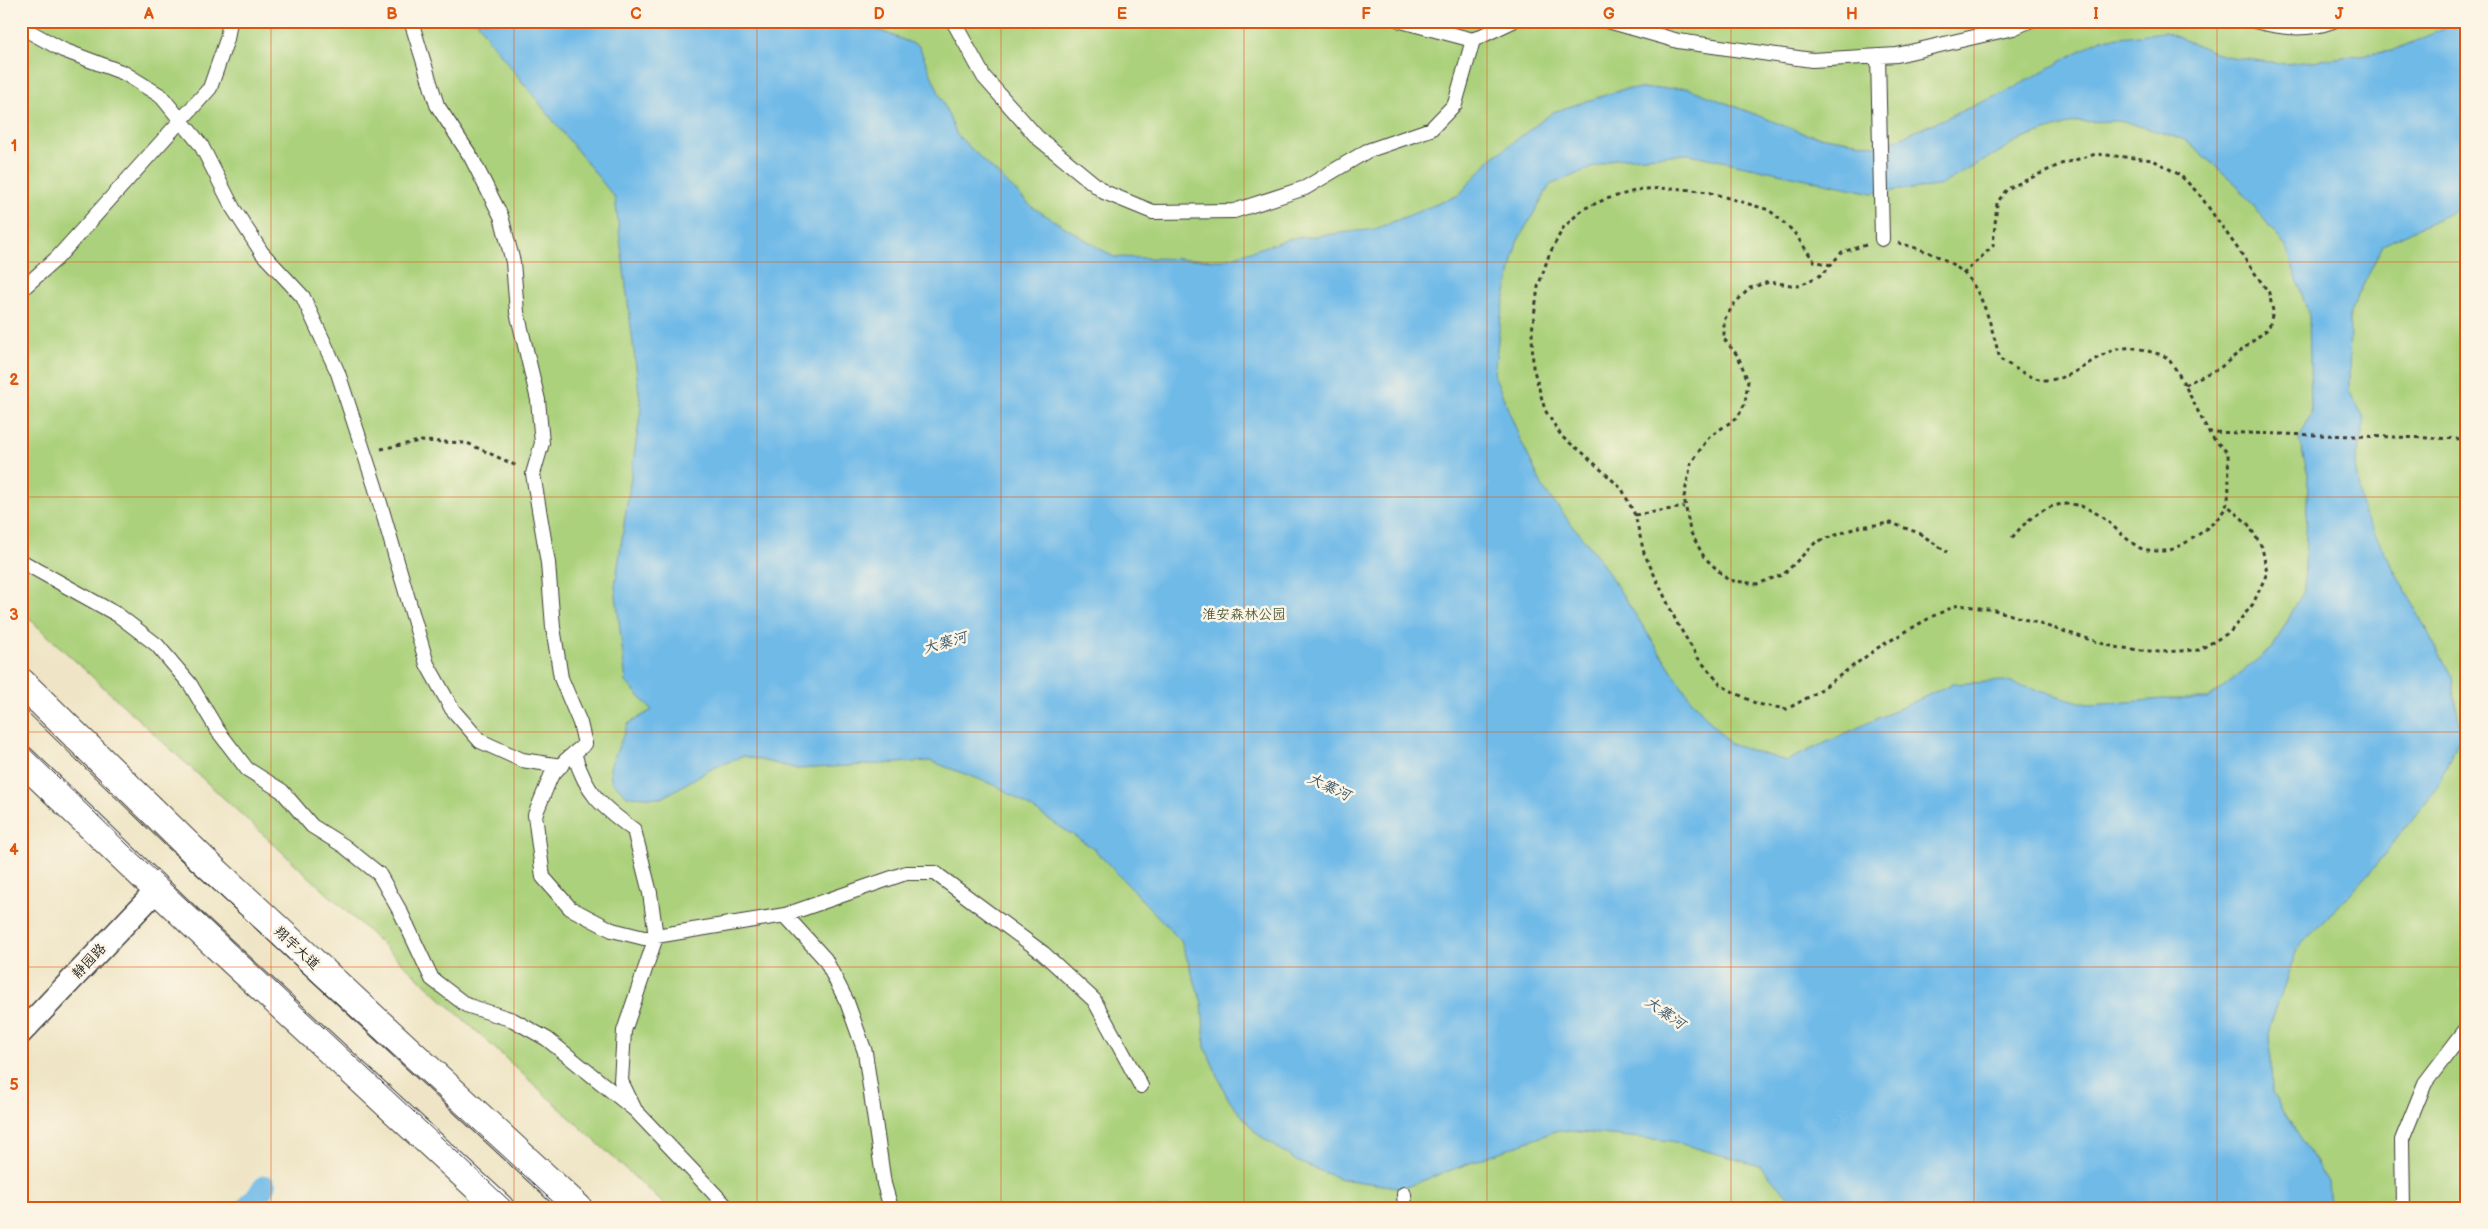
<svg xmlns="http://www.w3.org/2000/svg" width="2488" height="1229" font-family="'Balsamiq Sans','LXGW WenKai TC',sans-serif">
	<rect width="100%" height="100%" fill="#fcf5e5"/>
	<filter id="ink" filterUnits="userSpaceOnUse"><feTurbulence type="fractalNoise" baseFrequency=".02" numOctaves="2"/><feDisplacementMap in="SourceGraphic" scale="10" xChannelSelector="R" yChannelSelector="G"/><feConvolveMatrix kernelMatrix="1 2 1 2 8 2 1 2 1" color-interpolation-filters="sRGB"/></filter>
	<filter id="wash" filterUnits="userSpaceOnUse"><feTurbulence type="fractalNoise" baseFrequency=".0096" numOctaves="4" result="noise"/><feDisplacementMap in="SourceGraphic" scale="20" xChannelSelector="R" yChannelSelector="G"/><feGaussianBlur stdDeviation="1.12" result="paint"/><feColorMatrix in="noise" values="0 0 0 0 0 0 0 0 0 0 0 0 0 0 0 0 0 1.4 0 .05"/><feComposite in="paint" operator="in"/></filter>
	<g filter="url(#wash)">
		<rect width="100%" height="100%" fill="#efe5c6"/>
		<path fill="#acd17b" stroke="#64764c" d="M21 21H2467V1208H668L21 611Z"/>
		<path fill="#6fbae8" stroke="#466b82" fill-rule="evenodd" d="M477 21H745L763 25 873 28 919 46 957 135 1032 207 1114 257 1222 260 1289 239 1375 229 1459 195 1491 159 1553 112 1624 89 1688 88 1805 134 1881 146 2010 90 2101 39 2165 32 2224 56 2286 64 2392 51 2455 24 2467 23V201L2454 211 2383 245 2350 312 2349 391 2365 419 2355 465 2363 512 2452 677 2461 735 2436 789 2369 874 2297 949 2270 1026 2272 1093 2328 1182 2330 1208H1799L1760 1166 1671 1141 1559 1130 1403 1188 1341 1179 1298 1162 1256 1133 1227 1097 1205 1047 1202 1003 1181 941 1093 848 997 786 930 761 798 769 743 756 709 770 662 798 627 796 611 781 610 767 628 724 652 710 626 682 615 586 641 408 615 198 489 40ZM2123 121 2185 140 2237 185 2286 247 2309 316 2311 414 2299 440 2308 474 2304 590 2273 647 2208 699H2163L2091 705 2004 681 1952 684 1786 761 1730 744 1689 697 1598 557 1545 491 1520 439 1494 374 1501 316 1517 242 1550 185 1614 159 1689 154 1872 193 1939 186 2022 139 2073 122Z"/>
		<g fill="none" stroke-linecap="round" stroke-linejoin="round">
			<path stroke="#6fbae8" stroke-width="22" d="M247 1208 265 1186"/>
		</g>
	</g>
	<g filter="url(#ink)">
		<g fill="none" stroke-linecap="round" stroke-linejoin="round">
			<g stroke="#3c3a36" stroke-width="16">
				<path id="pedestrian" d="M411 21 437 105 471 157 501 216 513 262 517 312 538 400 542 443 533 474 548 563 553 627 561 678 580 723 585 744 566 760 551 776 535 815 543 877 570 908 612 930 644 938 785 915 825 959 847 1002 865 1052 884 1184 891 1208
					M953 21 984 77 1037 137 1104 192 1153 212 1234 211 1305 188 1367 151 1431 129 1455 104 1473 40
					M1401 21 1473 40 1513 21
					M1608 21 1678 41 1812 60 1897 55 2013 28 2029 21
					M2255 21C2281 28 2307 31 2333 21
					M21 27 63 50 124 73 161 96 201 145 233 208 262 253 303 297 338 373 375 486 427 664 452 709 480 741 522 760 561 766
					M1878 56 1882 239
					M21 290 57 258 210 88 227 39 230 21
					M21 561 118 615 157 645 190 684 218 731 247 769 282 791 312 826 344 846 379 874 401 913 432 979 466 1005 513 1020 547 1039 635 1110
					M574 753C586 794 601 806 634 830L650 893 656 937 624 1031 621 1081 635 1110 728 1208
					M785 915 906 873H935L1043 953 1094 1000 1141 1086
					M1404 1194 1405 1208
					M2403 1208 2402 1140 2425 1083 2467 1028"/>
			</g>
			<g stroke="#3c3a36" stroke-width="25">
				<path id="tertiary" d="M21 1033 157 890"/>
			</g>
			<g stroke="#3c3a36" stroke-width="30">
				<path id="primary" d="M21 682 201 858 578 1208
					M21 759 192 923 500 1208"/>
			</g>
			<path stroke="#3c3a36" stroke-width="3" stroke-dasharray="4 4" stroke-linecap="butt" d="M1898 243C1923 249 1958 261 1972 283 1987 305 1993 334 2000 359 2014 367 2032 381 2049 380 2087 377 2103 336 2148 351 2153 353 2162 354 2166 357 2179 368 2198 414 2208 430 2212 439 2221 446 2228 453 2228 466 2231 495 2226 506 2220 522 2186 545 2170 550 2164 552 2147 551 2140 548 2124 539 2114 525 2099 515 2063 491 2034 510 2011 539
				M1866 245 1842 252 1823 274 1798 286 1769 282 1750 288 1735 303 1724 320V339L1738 356 1748 381 1745 403 1738 417 1709 437 1691 463 1684 497 1690 531 1704 557 1728 580 1757 584 1784 574 1816 542 1859 527 1891 523 1919 533 1947 552
				M1831 265 1814 261 1793 231 1769 210 1708 192 1674 188 1642 189 1606 199 1583 209 1563 228 1549 255 1538 287 1532 331 1533 367 1545 410 1562 437 1583 453 1622 489 1635 515 1644 553 1677 623 1698 658 1722 686 1757 704 1787 709 1816 693 1879 647 1933 616 1958 605 1995 610 2114 647 2159 652 2199 650 2230 632 2253 604 2267 573 2262 547 2248 524 2227 505
				M1963 274 1993 246 1997 203 2007 189 2061 164 2096 154 2153 160 2180 175 2199 194 2269 293 2273 311 2269 328 2221 367 2184 385
				M2208 432 2467 439
				M381 449 420 441 467 443 517 466
				M1635 515 1684 507"/>
			<use href="#pedestrian" stroke="#fff" stroke-width="14"/>
			<use href="#tertiary" stroke="#fff" stroke-width="22"/>
			<use href="#primary" stroke="#fff" stroke-width="28"/>
			<path stroke="#1c1c1c" stroke-width="1" d="M21 706 167 847 560 1208
				M21 741 128 845 517 1208"/>
		</g>
	</g>
	<path fill="none" stroke="#de560d" stroke-width="1" stroke-opacity="0.55" d="M271 21V1208M514 21V1208M757 21V1208M1001 21V1208M1244 21V1208M1487 21V1208M1731 21V1208M1974 21V1208M2217 21V1208M21 262H2467M21 497H2467M21 732H2467M21 967H2467"/>
	<g text-anchor="middle" dominant-baseline="central" stroke-width="5" stroke-linejoin="round" paint-order="stroke">
		<g font-size="14" fill="#4e5b3d" stroke="#fcf5e5">
			<text x="1244" y="614">淮安森林公园</text>
		</g>
		<g font-size="14" fill="#1c1c1c" stroke="#fcf5e5">
			<text transform="translate(297 948) rotate(43)">翔宇大道</text>
			<text transform="translate(89 961) rotate(-46)">静园路</text>
		</g>
		<g font-size="15" font-style="italic" fill="#3d5b6e" stroke="#fcf5e5">
			<text transform="translate(945 643) rotate(-16)">大寨河</text>
			<text transform="translate(1329 787) rotate(25)">大寨河</text>
			<text transform="translate(1665 1013) rotate(35)">大寨河</text>
		</g>
	</g>
	<rect width="2488" height="1229" fill="none" stroke="#fcf5e5" stroke-width="55"/>
	<rect x="28" y="28" width="2432" height="1174" fill="none" stroke="#de560d" stroke-width="2"/>
	<g font-size="16" text-anchor="middle" font-weight="bold" fill="#de560d">
		<text x="149" y="19">A</text>
		<text x="392" y="19">B</text>
		<text x="636" y="19">C</text>
		<text x="879" y="19">D</text>
		<text x="1122" y="19">E</text>
		<text x="1366" y="19">F</text>
		<text x="1609" y="19">G</text>
		<text x="1852" y="19">H</text>
		<text x="2096" y="19">I</text>
		<text x="2339" y="19">J</text>
		<text x="14" y="151">1</text>
		<text x="14" y="385">2</text>
		<text x="14" y="620">3</text>
		<text x="14" y="855">4</text>
		<text x="14" y="1090">5</text>
	</g>
</svg>
